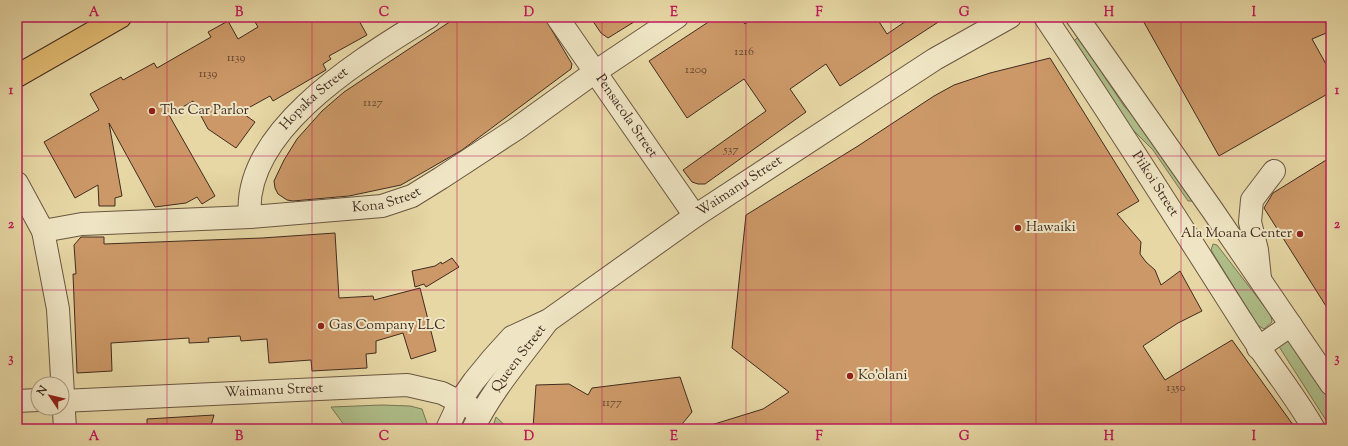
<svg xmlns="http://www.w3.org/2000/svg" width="1348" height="446" font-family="'Sorts Mill Goudy',serif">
	<rect width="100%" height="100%" fill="#e6d7a4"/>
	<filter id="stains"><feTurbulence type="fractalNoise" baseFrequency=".005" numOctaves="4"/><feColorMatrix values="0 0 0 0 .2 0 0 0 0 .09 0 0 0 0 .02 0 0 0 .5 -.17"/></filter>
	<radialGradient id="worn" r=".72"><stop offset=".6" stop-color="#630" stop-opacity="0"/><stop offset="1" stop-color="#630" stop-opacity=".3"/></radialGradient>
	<path fill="#afbf8a" stroke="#787655" d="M1078 37 1124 106 1139 122 1193 201H1188L1153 150 1130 127 1073 42Z
		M1213 244 1217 245 1271 315 1272 322 1264 329 1257 325 1211 250Z
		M1288 340 1331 402V428L1278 345Z
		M382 405 410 406 422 409 429 429H347L331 407Z
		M496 417 509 429H492Z"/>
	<path fill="#cc9867" stroke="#412c20" d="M265 17H357L367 35 329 56 331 59 323 64 326 70 273 101 270 96 241 112 255 122 236 148 208 129 193 101 169 115 215 196 202 204 197 197 186 203 155 207 109 123 122 196 115 198V206H99L98 185 75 198 44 142 99 110 90 94 121 77 123 80 154 63 157 68 211 37 208 32 228 21 238 39 258 27 255 22Z
		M457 17H544L572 64 571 69 462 150 401 185 349 196 293 201 287 200 278 194 275 188 274 181 284 160 297 139 322 111 344 92Z
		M590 17H642L608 38 601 33Z
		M716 17H740L745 24 754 17H876L887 34 912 17H946L840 86 826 64 790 89 806 112 705 184H698L692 182 683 170 766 111 744 79 687 118 649 61Z
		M1141 17H1331V31L1312 39 1331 73V92L1219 156Z
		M1050 58 1139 201 1117 214 1141 242 1140 254 1146 262 1155 270 1161 285 1180 271 1202 311 1178 323 1143 346 1165 380 1232 340 1296 429H708V426L763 409 789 392 732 348 746 215 858 146 934 96 954 85 990 73Z
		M1331 157V314L1264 208 1273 193Z
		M335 233 339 298 373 296 374 300 420 288 436 351 411 359 403 333 376 341V353L366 354 367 368 312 371 311 360 269 363 267 339 241 341 240 336 208 338 209 342 189 343V338L111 343 112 371 77 373 73 274H76L74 245 81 237H104V244L262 238Z
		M452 258 459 267 426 287 424 284 415 287 412 271 435 266 441 262 442 264Z
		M680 377 692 412 678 429 533 428 536 385 569 384 588 395 592 388Z
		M214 415 210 429H147V419Z"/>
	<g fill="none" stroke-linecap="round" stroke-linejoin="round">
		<g stroke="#6a5741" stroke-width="24">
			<g id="minor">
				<path id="s1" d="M557 17 695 216"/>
				<path id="s2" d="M1045 17C1113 118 1178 221 1243 323 1265 359 1293 392 1314 429"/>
				<path d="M1077 17 1213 211 1331 384"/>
				<path d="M17 183 43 231 58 309 65 429"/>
				<path id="s3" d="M250 217C241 129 365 57 429 17"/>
				<path id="s4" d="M43 231 82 224 250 217 382 206 412 196 441 178 516 129 595 72 677 17"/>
				<path d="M1260 278 1257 250 1250 222 1252 200 1274 171"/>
				<path d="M1258 348 1291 325"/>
				<path d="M17 401 38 400"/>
				<path id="s5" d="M62 401 407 385 442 393 481 413"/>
				<path id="s6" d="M447 429 460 401 474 381 492 359 512 337 549 320 695 216 935 59 1010 17"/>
				<path id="s7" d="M473 429C492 390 522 356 547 322"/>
			</g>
		</g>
		<g stroke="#412c20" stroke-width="24">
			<path id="major" d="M17 76 120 17"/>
		</g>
		<use href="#minor" stroke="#efe5c4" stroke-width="22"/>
		<use href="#major" stroke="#e3bc72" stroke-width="22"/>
	</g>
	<path fill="none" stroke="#c2185b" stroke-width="1" stroke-opacity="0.55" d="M167 17V429M312 17V429M457 17V429M602 17V429M746 17V429M891 17V429M1036 17V429M1181 17V429M17 156H1331M17 290H1331"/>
	<g fill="#8f2418" stroke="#efe5c4" stroke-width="1.5">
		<circle cx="152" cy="111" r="4"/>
		<circle cx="1018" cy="228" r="4"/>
		<circle cx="1300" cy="234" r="4"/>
		<circle cx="321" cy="326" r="4"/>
		<circle cx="850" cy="376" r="4"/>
	</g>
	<g text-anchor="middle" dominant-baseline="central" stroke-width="4" stroke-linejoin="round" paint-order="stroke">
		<g font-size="12" fill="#644732">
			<text x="744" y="52">1216</text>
			<text x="236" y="58">1139</text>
			<text x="696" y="70">1209</text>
			<text x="208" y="74">1139</text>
			<text x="373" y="103">1127</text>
			<text x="731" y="150">537</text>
			<text x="1176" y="388">1350</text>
			<text x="612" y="403">1177</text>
		</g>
		<g font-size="14" fill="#412c20" stroke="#efe5c4">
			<text stroke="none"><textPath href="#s3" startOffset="140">Hopaka Street</textPath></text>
			<text stroke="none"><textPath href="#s1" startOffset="121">Pensacola Street</textPath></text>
			<text stroke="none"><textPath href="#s2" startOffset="200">Piikoi Street</textPath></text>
			<text stroke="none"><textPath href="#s6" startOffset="387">Waimanu Street</textPath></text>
			<text stroke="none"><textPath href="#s4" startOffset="346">Kona Street</textPath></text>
			<text stroke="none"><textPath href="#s7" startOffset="84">Queen Street</textPath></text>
			<text stroke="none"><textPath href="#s5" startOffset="212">Waimanu Street</textPath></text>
		</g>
		<g font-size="14" fill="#412c20" stroke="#efe5c4" text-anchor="start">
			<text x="160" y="111">The Car Parlor</text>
			<text x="1026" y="228">Hawaiki</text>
			<text x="1292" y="234" text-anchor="end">Ala Moana Center</text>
			<text x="329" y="326">Gas Company LLC</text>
			<text x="858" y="376">Ko'olani</text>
		</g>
	</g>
	<rect width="1348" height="446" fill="none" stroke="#e6d7a4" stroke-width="44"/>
	<g transform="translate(50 396) rotate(305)"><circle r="19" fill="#efe5c4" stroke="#a99b82"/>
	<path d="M0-3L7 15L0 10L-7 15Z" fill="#8f2418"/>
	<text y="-6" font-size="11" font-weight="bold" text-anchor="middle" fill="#412c20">N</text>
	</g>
	<rect x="22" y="22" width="1304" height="402" fill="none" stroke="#c2185b" stroke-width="1.5"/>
	<g font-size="13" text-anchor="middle" font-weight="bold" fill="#c2185b">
		<text x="94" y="16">A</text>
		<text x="239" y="16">B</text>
		<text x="384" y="16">C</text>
		<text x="529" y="16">D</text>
		<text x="674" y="16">E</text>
		<text x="819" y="16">F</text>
		<text x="964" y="16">G</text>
		<text x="1109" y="16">H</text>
		<text x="1254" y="16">I</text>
		<text x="11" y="94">1</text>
		<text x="1337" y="94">1</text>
		<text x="11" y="228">2</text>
		<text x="1337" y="228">2</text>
		<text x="11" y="362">3</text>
		<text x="1337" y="362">3</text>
		<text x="94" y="440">A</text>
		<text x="239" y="440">B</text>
		<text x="384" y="440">C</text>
		<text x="529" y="440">D</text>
		<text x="674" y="440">E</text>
		<text x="819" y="440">F</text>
		<text x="964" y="440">G</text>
		<text x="1109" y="440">H</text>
		<text x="1254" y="440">I</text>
	</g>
	<rect width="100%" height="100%" filter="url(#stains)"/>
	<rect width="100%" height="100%" fill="url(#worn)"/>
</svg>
